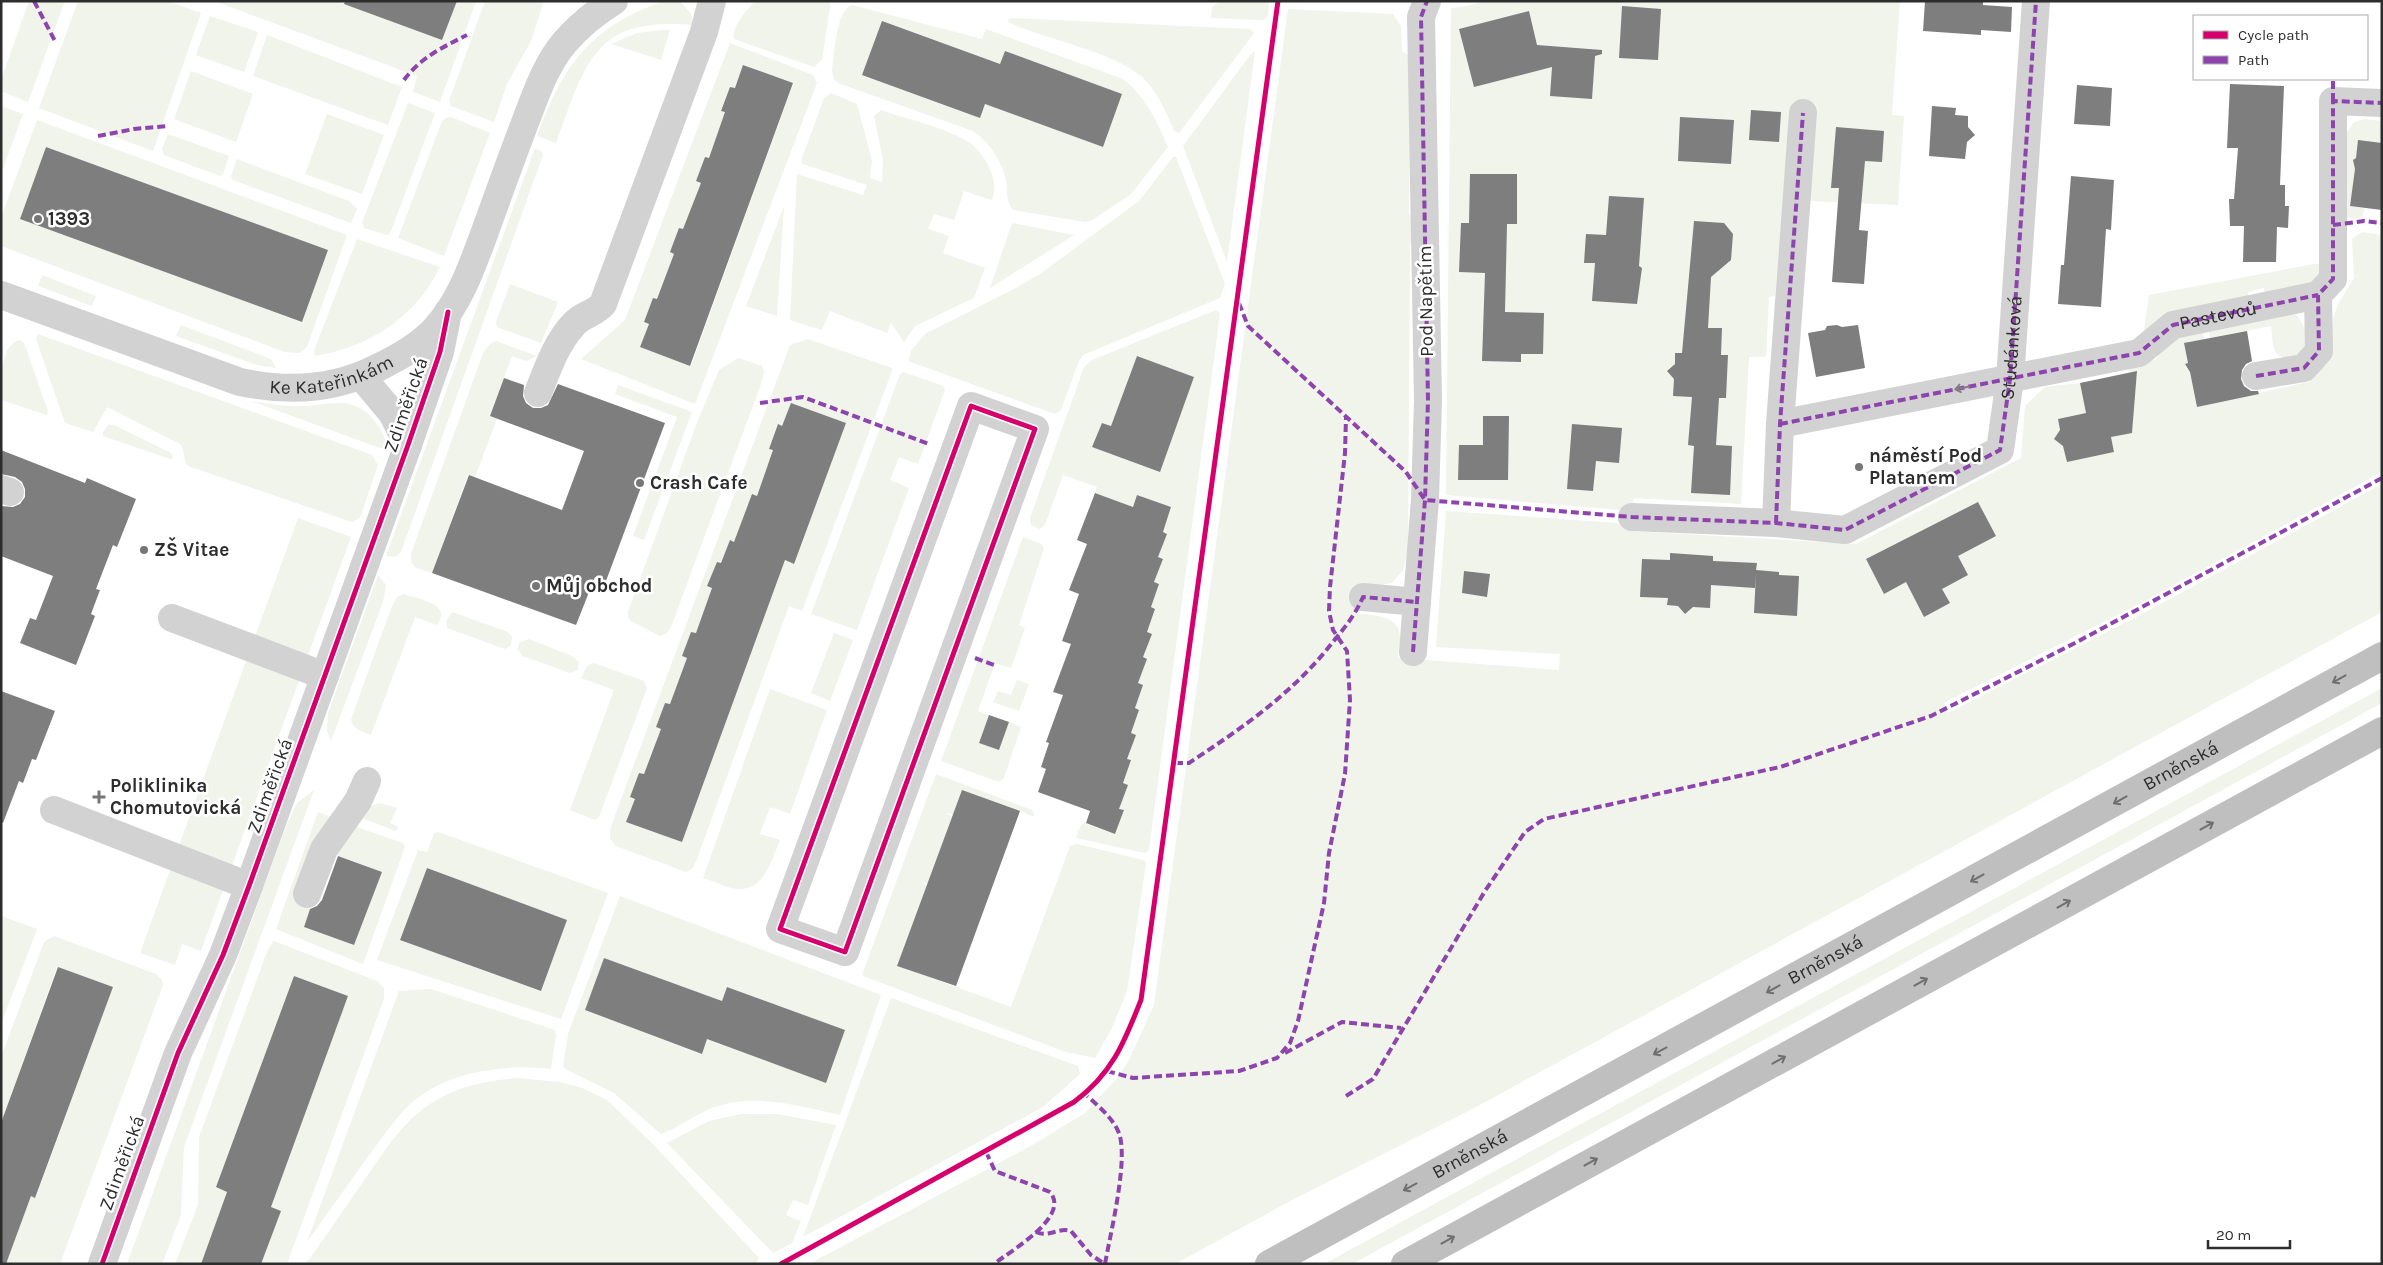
<svg xmlns="http://www.w3.org/2000/svg" width="2383" height="1265" font-family="Karla,sans-serif">
	<rect width="100%" height="100%" fill="#fff"/>
	<path fill="#f0f4eb" fill-rule="evenodd" d="M29 1H65L28 102 1 91V80Z
		M78 1H168L201 13 153 151 39 108Z
		M214 1H337L442 40 457 1H476L440 102 413 92 417 76Z
		M485 1H544L531 41 507 84 494 122 451 106 449 101Z
		M664 1H680L691 14 693 25C593 16 586 63 556 143L537 136C564 64 589 28 664 1Z
		M755 1H831L822 60 814 67 734 39C731 27 747 10 755 1Z
		M1220 1H1269L1268 16 1264 20H1260L1211 18 1212 7Z
		M1485 1H1900L1892 115 1904 116 1898 205 1810 201 1817 111 1790 109 1775 296 1769 297 1766 357H1749L1741 504 1634 498 1632 511 1446 495 1451 8 1463 7Z
		M852 5 982 39 986 29 1123 79C1146 97 1156 120 1168 147L1131 194 1091 221 1085 222 1013 210C1005 200 1008 192 1006 180 1002 161 989 142 973 131L838 83 834 79 832 71C834 56 836 10 852 5ZM1005 51 1122 94 1103 147 985 104 980 117 899 83 1000 64Z
		M1288 9 1393 14 1401 26 1402 52 1411 56 1409 213 1418 233 1410 244 1408 551 1403 570 1392 583 1378 585 1359 583 1356 613C1373 616 1400 614 1400 638 1400 644 1398 651 1398 658L1559 670 1560 654 1436 647 1446 511 1631 524V531L1856 544 2021 458 2025 406 2045 387 2080 383 2086 413 2058 419 2060 431 2056 436 2057 441 2063 444 2067 462 2114 452 2111 437 2132 432 2137 372 2129 373 2128 366 2155 360 2171 337 2202 326 2204 339 2184 344 2188 363 2185 365 2190 372 2197 407 2308 382 2326 364 2329 357 2333 318 2338 304 2354 278 2352 239 2362 232 2382 235V472L2141 603 1944 703 1948 713 2142 614 2382 484V612L1478 1106 1292 1200 1175 1264H809L1029 1147 1085 1113 1117 1078 1128 1062 1154 1005Z
		M210 16 258 32 244 72 196 55Z
		M1010 18 1250 29 1254 33 1179 133 1174 131C1166 112 1157 90 1141 76 1110 51 1048 40 1010 23L1008 21Z
		M662 30H670L661 60 611 44 637 33Z
		M267 35 402 87 388 125 253 76Z
		M730 43 813 75 817 83 695 404 581 359 625 320ZM744 65 793 84 691 366 640 347 649 324 644 322 658 300 675 255 670 252 679 228 683 229 701 183 696 181 705 157 709 158 726 112 721 110 730 87 735 88Z
		M1255 51 1227 262 1183 146 1251 54Z
		M191 71 253 94 236 142 174 119Z
		M831 93 857 104 872 161 870 178 882 182 883 160 874 116 881 110C906 119 942 127 965 140 983 149 1001 181 992 200L964 191 954 220 934 214 928 229 949 236 943 253 985 268 974 298 915 326 904 342 891 323 887 333 830 311 822 330 790 320 797 174 863 195 867 185 803 164 801 161 824 98Z
		M408 103 435 113 390 234 386 235 364 228 362 223Z
		M1 106 23 114 1 174Z
		M327 114 384 135 362 194 305 174Z
		M451 117 490 133 444 256 398 238 442 121 446 118Z
		M2364 119 2382 121V143L2353 160 2355 169 2350 206 2364 208 2363 216 2358 219 2346 218 2345 135 2354 122Z
		M37 120 347 235 307 347 300 353 285 352 1 246V218ZM46 147 328 250 301 322 20 219Z
		M168 134 229 156 223 174 220 176 164 155 162 149Z
		M535 148 542 152 543 155 401 552 396 557 386 556Z
		M1173 157H1176L1225 284 1220 298 1083 355 1079 361 1061 410 1055 414 908 361 911 351 925 334 1014 289 1040 274 1139 201Z
		M237 159 349 201 357 209 351 223 233 180 231 176Z
		M784 206 777 316 746 306Z
		M1012 223 1074 235 990 288Z
		M357 239 440 267C415 318 369 347 315 356L314 351Z
		M2314 264H2328L2324 279 2265 297 2264 288 2248 292V300L2143 338 2149 295Z
		M42 275 96 296 92 306 38 286Z
		M510 284 558 302 541 343 497 327 496 322Z
		M1216 310 1220 314 1149 850 1145 853 1076 838 1080 827 1083 823 1115 834 1124 811 1119 809 1127 785 1123 783 1131 760 1127 759 1131 733 1139 711 1135 708 1143 685 1138 683 1147 659 1143 657 1147 632 1155 609 1151 607 1159 584 1154 582 1163 559 1158 557 1167 534 1163 532 1171 508 1138 495 1133 507 1095 493 1097 487 1063 475 1045 525 1040 529 1031 525 1030 518 1084 367 1092 360ZM1137 356 1194 377 1181 413 1093 447 1102 423 1111 426Z
		M2292 312C2302 318 2310 336 2306 348 2305 351 2300 355 2298 358 2271 360 2274 349 2271 326L2210 338 2208 326Z
		M181 325 271 359 276 368 257 365 176 336Z
		M38 334 372 455 378 465 360 518 352 522 188 466C182 459 186 451 180 444L107 407 93 432 65 423 36 339Z
		M808 339 892 368V371L802 611 789 606 697 859 693 868 686 872 616 846 610 839V829L790 345ZM791 403 846 423 793 564 785 560 682 842 627 822 635 799 630 797 639 773 644 774 661 729 656 727 665 703 670 704 687 658 682 656 691 632 696 633 712 588 708 586 717 562 721 563 730 540 739 543 743 518 752 494 757 496 773 450 769 449 777 425 782 426Z
		M19 340 24 343 48 411 47 415 1 400C1 383 0 345 19 340Z
		M496 341 537 356 526 361 512 356 490 416 497 419 475 477 468 475 432 573 416 568 411 562V554L483 353 491 343Z
		M738 358 762 366 764 373 761 384 671 627 666 634 660 636 631 621 628 618V612L698 420 719 370Z
		M904 372 943 386 945 390 918 464 899 457 890 480 909 488 857 630 811 614 900 374Z
		M618 385 692 412 644 540 633 536 677 417 615 394Z
		M251 401C265 403 279 406 294 406 309 407 325 403 340 403 366 403 385 428 388 451Z
		M108 425H114L171 453 173 458 170 459 103 436V432Z
		M298 518 351 537 201 951 182 944 175 965 140 953Z
		M1023 537 1041 544 1044 548 1019 625 1025 628 1011 668 995 663 978 711 989 715 979 743 999 750 1009 722 1021 727 1004 778 999 782 941 761Z
		M378 575 386 585 383 602 331 741 327 731 328 713Z
		M404 594C413 597 439 602 441 613 442 617 439 621 437 625L415 617 371 735C363 732 352 729 351 719L392 606 397 597Z
		M452 612 508 632 512 637 511 645 505 649 447 628 446 621Z
		M834 633 853 640 830 701 811 693Z
		M529 639 572 656 579 662 578 670 570 673 522 656 518 649 519 643Z
		M594 663 644 681 647 688 599 817 595 820 570 810 614 690 581 678 587 666Z
		M1017 680 1029 684 1019 711 993 702 998 691 1011 695Z
		M2382 688V703L1352 1264H1324Z
		M770 689 827 710 790 814 770 807 760 834 780 840C771 860 765 891 737 889 726 888 714 881 703 878Z
		M936 774 1032 810 1035 817 1020 811 953 815 948 813 947 814 952 816 928 884 922 882 927 886 906 942 901 940 906 943 898 966 1011 1007 1070 846 1077 844 1143 860 1146 863 1127 991 1112 1028 1095 1058 1066 1052 863 976V972Z
		M314 790 184 1147 181 1215 162 1264H127L286 826 297 803Z
		M380 803 397 808 390 823 398 827 396 831 356 816 366 808Z
		M318 812 334 818 313 900 304 927 354 945 381 872 331 853 351 825 403 843 405 847 363 964 276 929Z
		M438 832 608 893 561 1019 377 960 418 850 427 852 434 833ZM427 868 567 920 541 991 400 939Z
		M620 896 881 995 840 1115C795 1105 749 1091 705 1111 690 1118 676 1129 661 1134L614 1093 565 1069 563 1066 568 1034ZM604 958 722 1001 727 987 844 1030 731 1048 707 1039 701 1054 585 1010Z
		M1 916 37 929 1 1024Z
		M54 936 156 974 162 980 163 985 60 1264H6L31 1196 36 1197 113 987 57 967 1 1123V1057L44 942Z
		M274 941 377 981 384 988V999L287 1264H261L280 1211 271 1207 348 996 294 976 216 1187 227 1192 201 1264H175L198 1205 199 1137 268 949Z
		M431 989 555 1030 556 1035 551 1069C501 1064 442 1071 405 1109 391 1124 379 1142 367 1158 347 1186 327 1214 307 1242L399 991Z
		M891 998 1078 1066 1080 1074 1043 1107 803 1237Z
		M517 1078 560 1082 582 1088 607 1100 653 1144 758 1257V1261L752 1264H306C326 1235 346 1207 365 1179 384 1152 402 1122 430 1104 457 1086 486 1081 517 1078Z
		M741 1114H777L836 1125 808 1205 793 1200 786 1215 801 1221 792 1243 773 1253 667 1143 709 1121Z"/>
	<path fill="#7e7e7e" d="M345 1H457L442 40 344 4Z
		M1925 1H1983V5L2012 7 2011 32 1981 30V35L1923 31Z
		M1622 6 1661 9 1658 60 1619 58Z
		M1529 11 1537 45 1602 50V54L1595 56 1592 99 1550 96 1552 67 1474 87 1459 29Z
		M882 21 1000 64 1005 51 1122 94 1103 147 985 104 980 118 862 75Z
		M743 65 793 83 690 366 640 347 649 324 644 322 653 298 657 299 674 254 670 252 679 228 683 229 701 183 696 181 705 157 709 158 725 112 721 111 730 87 735 88Z
		M2230 84 2284 86 2280 185H2285V206H2289L2288 228 2277 227 2276 262H2243L2244 226H2230L2229 199H2234L2238 148H2227Z
		M2077 85 2112 88 2110 126 2074 124Z
		M1932 106 1956 108 1955 115 1968 116V127L1975 135 1967 142 1965 159 1929 156Z
		M1751 110 1781 112 1779 142 1749 140Z
		M1680 117 1734 120 1731 164 1678 161Z
		M1836 127 1884 131 1882 162 1865 161 1859 230 1868 231 1864 284 1832 282 1839 188H1831Z
		M2358 140 2382 143V210L2350 206 2355 169 2353 160 2356 158Z
		M46 147 328 250 302 322 20 219Z
		M1470 174H1517V224H1507L1505 312 1544 313 1543 354H1521V362L1482 361 1485 273 1459 272 1461 223H1469Z
		M2071 176 2114 180 2111 230 2106 229 2101 307 2058 304 2061 265H2064Z
		M1609 196 1644 198 1639 266 1642 268 1637 304 1592 301 1595 263H1584L1586 234 1606 235Z
		M1694 221 1724 223 1733 234 1731 260 1711 277 1708 328H1722L1721 355H1728L1726 398H1719L1716 445 1732 446 1730 495 1691 493 1694 446 1688 445 1692 397 1673 396 1674 379 1667 371 1675 364V353H1682Z
		M1837 325 1842 327 1858 325 1865 368 1816 377 1808 333 1825 330 1827 326Z
		M2247 331 2252 361 2246 364 2242 370 2241 379 2244 386 2251 391H2258L2259 394 2197 407 2190 372 2185 364 2188 363 2184 343Z
		M1137 356 1194 377 1160 472 1092 447 1102 423 1111 426Z
		M2137 371 2132 433 2111 437 2114 452 2067 462 2063 446 2054 439 2060 430 2058 419 2086 413 2080 383Z
		M504 378 524 385 523 396 526 403 533 408H541L548 405 558 384 665 423 606 581 595 577 576 625 432 573 469 475 562 510 584 451 490 416Z
		M791 403 846 423 794 564 785 560 682 842 626 822 635 799 630 797 639 773 644 774 661 729 656 727 665 703 670 704 687 658 682 656 691 632 696 633 712 588 707 586 717 562 721 563 730 540 734 542 752 494 757 496 773 450 769 449 778 424 782 426Z
		M1483 416H1509L1508 480H1458L1459 445H1483Z
		M1572 424 1622 428 1619 463 1596 461 1593 491 1567 489Z
		M1 450 85 483 87 478 136 499 117 547 113 545 96 589 100 590 91 614 95 616 76 665 20 643 30 618 36 620 53 576 1 556V506L13 507 20 504 25 497V489L22 482 15 477 1 474Z
		M1095 493 1133 507 1137 495 1171 507 1163 532 1167 534 1158 557 1163 559 1154 582 1159 584 1151 607 1155 609 1147 632 1152 634 1143 657 1147 659 1138 683 1143 685 1135 708 1139 710 1131 733 1136 735 1127 759 1131 760 1123 783 1128 785 1119 809 1124 810 1115 834 1086 823 1090 811 1038 792 1046 769 1041 767 1049 743 1046 742 1063 695 1053 692 1071 644 1062 641 1079 594 1069 590 1087 544 1077 540Z
		M1978 502 1996 536 1958 556 1968 575 1942 589 1950 603 1924 617 1906 582 1884 594 1866 559Z
		M1670 553 1713 556V561L1757 563 1756 570 1779 572V575L1799 576 1797 616 1754 613 1756 574 1755 588 1711 585 1710 608 1693 607 1685 614 1678 606 1667 605 1668 598 1640 597 1642 559 1670 560Z
		M1464 571 1490 574 1487 597 1462 593Z
		M1 691 55 711 36 760 32 759 23 783 19 781 3 823 1 822Z
		M989 715 1009 722 999 750 979 743Z
		M962 790 1020 811 956 986 897 966Z
		M338 856 382 872 354 945 304 927 310 909 317 906 322 900Z
		M427 868 567 920 541 991 400 940Z
		M604 958 722 1001 727 987 845 1030 826 1083 707 1039 702 1054 585 1010Z
		M58 967 113 987 35 1198 31 1196 6 1264H1V1123Z
		M294 976 348 996 271 1207 281 1211 261 1264H201L227 1192 216 1187Z"/>
	<g fill="none" stroke-linecap="round" stroke-linejoin="round">
		<g stroke="#d2d2d2" stroke-width="28">
			<path id="s1" d="M1 295 240 382C287 392 334 390 377 368 398 358 421 345 436 328 459 303 471 269 483 237 497 198 511 159 526 120 536 94 546 64 565 42 579 26 596 12 614 1"/>
			<path d="M361 376 392 413 408 445"/>
			<path d="M2256 376 2304 368 2319 351 2318 295 2333 279V101L2382 103"/>
			<path d="M538 393C547 370 556 343 574 324 582 315 594 314 603 304L704 32 712 1"/>
			<path d="M971 406 1035 429 845 952 780 929Z"/>
			<path d="M1780 424 2139 353 2173 325 2318 295"/>
			<path d="M1 489 10 492"/>
			<path id="s2" d="M1632 517 1776 523 1845 530 2000 450 2010 379 2036 1"/>
			<path d="M1776 523 1780 424 1803 113"/>
			<path d="M1363 597 1417 602"/>
			<path d="M172 618 325 676"/>
			<path d="M1413 652 1425 500 1428 400 1421 17 1427 1"/>
			<path d="M54 810 249 886"/>
			<path d="M307 894 324 849 358 801 367 781"/>
			<path d="M102 1264 178 1053 223 955 249 886 408 445 440 352 448 312"/>
		</g>
		<g stroke="#bfbfbf" stroke-width="28">
			<path id="s3" d="M1269 1264 2382 656"/>
			<path d="M1405 1264 2382 731"/>
		</g>
		<g stroke="#8e44ad" stroke-width="4" stroke-dasharray="8 4" stroke-linecap="butt">
			<path d="M34 1 56 43"/>
			<path d="M404 80C420 58 443 47 467 35"/>
			<path d="M2333 101V79"/>
			<path d="M98 136 134 129 167 126"/>
			<path d="M2333 225 2364 221 2382 223"/>
			<path d="M1239 303 1248 326 1406 472 1425 500 1632 517 1776 523 1845 530 2000 450 2010 379 2036 1"/>
			<path d="M2256 376 2304 368 2319 351 2318 295 2333 279V101L2382 103"/>
			<path d="M760 403 803 397 929 444"/>
			<path id="s4" d="M1780 424 2139 353 2173 325 2318 295"/>
			<path d="M1776 523 1780 424 1803 113"/>
			<path d="M1413 652 1425 500 1428 400 1421 17 1427 1"/>
			<path d="M975 658 994 665"/>
			<path d="M1175 763H1189C1245 726 1295 692 1336 638 1347 625 1356 613 1363 597L1417 602"/>
			<path d="M1285 1053 1342 1022 1401 1028"/>
			<path d="M1107 1071 1133 1078 1239 1071 1277 1058 1290 1043 1298 1021 1324 903 1329 853 1345 774 1350 700 1347 651 1333 630 1329 611 1330 587 1345 453 1346 417"/>
			<path d="M1346 1096 1373 1079 1485 891 1525 832 1544 819 1780 767 1931 716 2075 643 2382 478"/>
			<path d="M986 1152 995 1171 1050 1192C1071 1217 1010 1251 994 1264"/>
			<path d="M1036 1232C1049 1238 1058 1227 1071 1231L1091 1255 1105 1264C1110 1235 1130 1155 1118 1131 1112 1117 1096 1104 1085 1094"/>
		</g>
		<g stroke="#fff" stroke-width="8">
			<path id="cycleway" d="M971 406 1035 429 845 952 780 929Z
				M102 1264 178 1053 223 955 249 886 408 445 440 352 448 312
				M781 1264 1074 1102C1112 1074 1124 1043 1141 1000L1278 1"/>
		</g>
		<use href="#cycleway" stroke="#d6006c" stroke-width="5"/>
	</g>
	<defs><path id="oneway-shaft" d="M-6 0H5M1.5-3L5.5 0L1.5 3" fill="none" stroke-width="1.6" stroke-linecap="round" stroke-linejoin="round" transform="scale(1.25)"/></defs>
	<use stroke="#808080" href="#oneway-shaft" transform="translate(1962 388) rotate(169)"/>
	<g stroke="#6f6f6f">
		<use href="#oneway-shaft" transform="translate(2339 679) rotate(151)"/>
		<use href="#oneway-shaft" transform="translate(2120 800) rotate(151)"/>
		<use href="#oneway-shaft" transform="translate(2207 826) rotate(-29)"/>
		<use href="#oneway-shaft" transform="translate(1977 878) rotate(151)"/>
		<use href="#oneway-shaft" transform="translate(2064 904) rotate(-29)"/>
		<use href="#oneway-shaft" transform="translate(1921 982) rotate(-29)"/>
		<use href="#oneway-shaft" transform="translate(1773 989) rotate(151)"/>
		<use href="#oneway-shaft" transform="translate(1660 1051) rotate(152)"/>
		<use href="#oneway-shaft" transform="translate(1779 1060) rotate(-29)"/>
		<use href="#oneway-shaft" transform="translate(1591 1162) rotate(-29)"/>
		<use href="#oneway-shaft" transform="translate(1410 1187) rotate(152)"/>
		<use href="#oneway-shaft" transform="translate(1448 1240) rotate(-29)"/>
	</g>
	<g fill="#767676" stroke="#fff" stroke-width="2">
		<circle cx="38" cy="219" r="5"/>
		<circle cx="1859" cy="467" r="5"/>
		<circle cx="640" cy="483" r="5"/>
		<circle cx="144" cy="550" r="5"/>
		<circle cx="536" cy="586" r="5"/>
		<path d="M96.5 789.5h5v5h5v5h-5v5h-5v-5h-5v-5h5z"/>
	</g>
	<g text-anchor="middle" dominant-baseline="central" stroke-width="5" stroke-linejoin="round" paint-order="stroke">
		<g font-size="19" font-weight="bold" fill="#2d2d2d" stroke="#fff" text-anchor="start">
			<text x="48" y="219">1393</text>
			<text x="1869" y="456">náměstí Pod<tspan x="1869" dy="22">Platanem</tspan></text>
			<text x="650" y="483">Crash Cafe</text>
			<text x="154" y="550">ZŠ Vitae</text>
			<text x="546" y="586">Můj obchod</text>
			<text x="110" y="786">Poliklinika<tspan x="110" dy="22">Chomutovická</tspan></text>
		</g>
		<g font-size="19" fill="#2d2d2d" stroke="#fff">
			<text transform="translate(1426 301) rotate(-91)">Pod Napětím</text>
			<text stroke="none"><textPath href="#s4" startOffset="456">Pastevců</textPath></text>
			<text stroke="none"><textPath href="#s2" startOffset="491">Studánková</textPath></text>
			<text stroke="none"><textPath href="#s1" startOffset="348">Ke Kateřinkám</textPath></text>
			<text transform="translate(406 405) rotate(-71)">Zdiměřická</text>
			<text stroke="none"><textPath href="#s3" startOffset="1039">Brněnská</textPath></text>
			<text transform="translate(270 786) rotate(-70)">Zdiměřická</text>
			<text stroke="none"><textPath href="#s3" startOffset="634">Brněnská</textPath></text>
			<text stroke="none"><textPath href="#s3" startOffset="229">Brněnská</textPath></text>
			<text transform="translate(122 1163) rotate(-70)">Zdiměřická</text>
		</g>
	</g>
	<rect width="2383" height="1265" fill="none" stroke="#2d2d2d" stroke-width="5"/>
	<rect x="2193" y="15" width="175" height="65" fill="#ffffff" stroke="#ababab"/>
	<rect x="2203" y="31" width="25" height="8" fill="#d6006c" stroke="#ababab"/>
	<text x="2238" y="40" font-size="15" fill="#2d2d2d">Cycle path</text>
	<rect x="2203" y="56" width="25" height="8" fill="#8e44ad" stroke="#ababab"/>
	<text x="2238" y="65" font-size="15" fill="#2d2d2d">Path</text>
	<path d="M2208 1240v8h82v-8" fill="none" stroke="#2d2d2d" stroke-width="2.5"/>
	<text x="2216" y="1240" font-size="15" fill="#2d2d2d" stroke="#ffffff" stroke-width="4" paint-order="stroke">20 m</text>
</svg>
